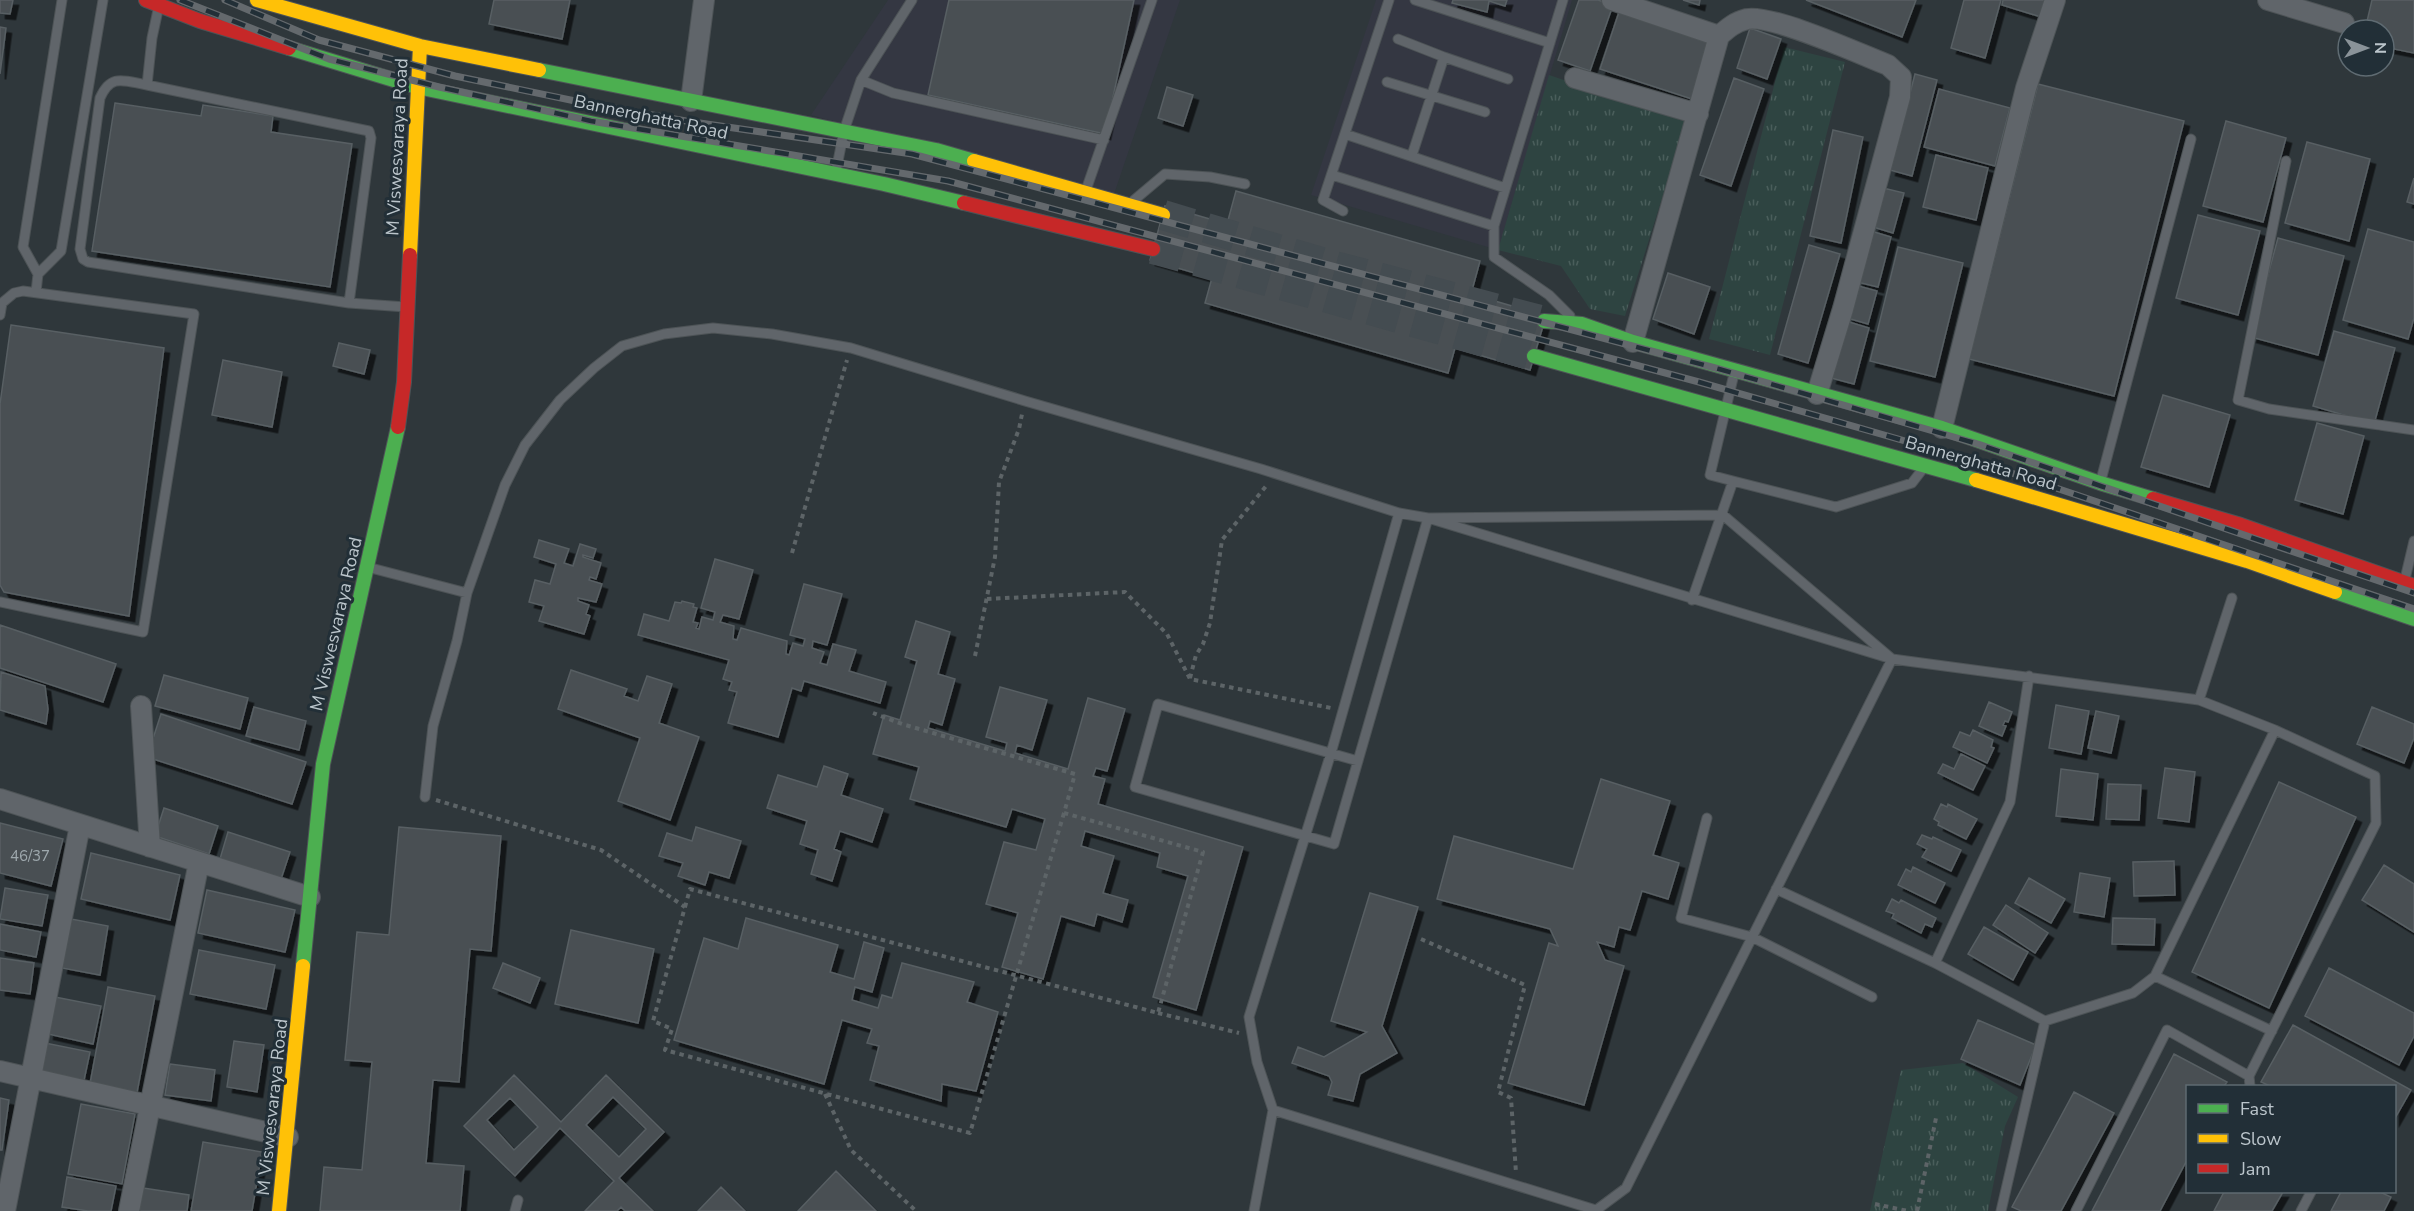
<svg xmlns="http://www.w3.org/2000/svg" width="2414" height="1211" font-family="'Nunito Sans',sans-serif">
	<defs>
		<pattern id="grass-tufts" width="24" height="20" patternUnits="userSpaceOnUse" patternTransform="scale(1.5)"><rect width="24" height="20" fill="#2e4441"/><path d="M3 7l-1-3M5 7V3M7 7l1-3M15 17l-1-3M17 17v-4M19 17l1-3" fill="none" stroke="#4a5e5b"/></pattern>
		<filter id="shadow"><feDropShadow dx="5.5" dy="5.5" stdDeviation="0" flood-color="#0009"/></filter>
	</defs>
	<rect width="100%" height="100%" fill="#2f373b"/>
	<path fill="#343742" d="M888 0H1180L1113 197 811 115Z
		M1376 0H1572L1498 250 1311 195Z"/>
	<path fill="url(#grass-tufts)" d="M1784 47 1845 62 1770 355 1709 339Z
		M1549 75 1686 122 1625 316 1590 309 1561 266 1498 250Z
		M1963 1063 2018 1097 2005 1126 1988 1211H1870L1901 1070Z"/>
	<path fill="#484f53" stroke="#585f63" stroke-width="1.5" fill-rule="evenodd" filter="url(#shadow)" d="M0 0H13L10 14 0 13Z
		M494 0H570L562 39 489 24Z
		M949 0H1134L1105 134 928 95Z
		M1453 0H1507L1505 6 1489 1 1487 12 1452 3Z
		M1579 0H1598L1613 5 1590 71 1558 60Z
		M1683 0H1700L1699 5Z
		M1806 0H1916L1902 37Z
		M1964 0H2001L1985 58 1951 48Z
		M2003 0H2046L2041 17 2002 5Z
		M2372 0H2414V53L2384 47V30H2365Z
		M1620 9 1715 41 1695 100 1600 69Z
		M0 27 6 28 0 74Z
		M1750 28 1781 39 1767 79 1737 68Z
		M1915 74 1937 80 1912 176 1890 170Z
		M1734 78 1764 89 1731 186 1700 175Z
		M2038 84 2184 121 2114 396 1969 359Z
		M1167 87 1193 95 1183 126 1158 118Z
		M1939 89 2010 108 1995 166 1924 147Z
		M115 103 201 116 203 105 273 116 271 132 352 144 330 287 92 251Z
		M2226 121 2286 138 2263 222 2203 206Z
		M1833 130 1863 137 1841 243 1810 236Z
		M2307 142 2370 159 2349 241 2285 223Z
		M1936 155 1988 168 1976 220 1923 207Z
		M2414 178V204L2407 202Z
		M1883 188 1904 193 1893 233 1873 227Z
		M1236 191 1480 261 1471 294 1546 316 1530 370 1455 348 1448 373 1205 303 1212 278 1150 260 1165 206 1227 224Z
		M2198 215 2260 231 2238 315 2176 298Z
		M2368 229 2414 242V318L2408 339 2343 320Z
		M1871 231 1891 237 1878 287 1857 282Z
		M2278 238 2344 256 2318 355 2251 337Z
		M1809 245 1840 254 1808 363 1778 354Z
		M1898 247 1963 263 1935 377 1870 361Z
		M1668 273 1710 287 1694 334 1653 319Z
		M1855 285 1877 291 1868 324 1847 318Z
		M1846 321 1869 328 1854 384 1831 378Z
		M11 325 164 348 129 616 4 592 0 585V404Z
		M2334 331 2395 348 2374 424 2313 406Z
		M339 343 370 350 364 374 333 366Z
		M223 360 282 372 272 427 212 415Z
		M2163 395 2230 415 2209 487 2141 467Z
		M2317 423 2364 436 2343 514 2295 500Z
		M539 540 569 549 564 563 573 566 580 544 596 549 593 558 583 555V557L601 563 596 579 590 577 589 580 602 584 596 602 578 598V601L589 605 586 614 590 616 584 634 539 621 544 606 529 602 535 580 550 584 556 564 534 557Z
		M715 559 753 570 739 619 723 615 720 622 734 626 733 639 737 640 741 628 787 641 786 654 789 655 793 643 803 646 805 639 790 635 804 584 842 594 827 645 813 641 812 648 824 652 820 663 827 665 833 644 856 650 849 671 886 682 880 703 804 681 801 691 792 688 778 737 728 723 737 692 729 690 732 682 723 679 729 660 638 635 644 614 669 621 675 602 681 603 682 601 694 604 693 607 697 608 693 622 698 623 696 628 699 629 702 617 713 620 715 612 701 608Z
		M916 621 950 632 938 674 955 679 942 725 930 721 928 728 1005 751 1007 743 986 737 1000 687 1047 700 1032 750 1017 745 1015 753 1068 769 1088 698 1125 709 1107 771 1096 768 1093 776 1105 779 1098 804 1243 847 1196 1010 1153 997 1188 876 1157 867 1160 853 1085 831 1081 846 1114 856 1103 893 1128 900 1122 922 1097 914 1094 926 1061 916 1043 979 1002 967 1018 913 986 904 1004 842 1036 850 1045 819 1012 809 1006 827 910 799 919 767 873 754 884 715 900 720 917 661 905 657Z
		M0 625 116 664 103 702 0 668Z
		M571 670 627 689 624 696 638 701 647 676 672 684 659 723 699 737 670 820 618 801 640 738 558 709Z
		M1 672 45 686 48 709 46 724 0 710Z
		M164 675 248 698 240 729 155 706Z
		M1989 702 2012 712 2008 722 2005 721 2003 725 2006 726 2002 736 1979 726Z
		M2056 705 2089 711 2081 754 2049 748Z
		M254 707 306 721 299 750 246 736Z
		M2372 707 2414 724V738L2404 763 2357 744Z
		M2096 711 2119 716 2111 753 2088 748Z
		M161 714 306 762 292 804 147 757Z
		M1973 730 1993 740 1991 747 1994 748 1987 763 1953 747 1960 732 1970 736Z
		M1961 754 1985 766 1973 790 1938 773 1943 764 1954 769Z
		M824 766 848 774 841 795 883 809 872 842 840 831 834 849 841 852 832 881 811 874 818 850 800 844 807 821 767 808 778 775 817 787Z
		M2165 768 2195 772 2189 822 2158 818Z
		M2061 769 2098 774 2093 820 2056 816Z
		M1601 779 1670 801 1653 855 1679 863 1668 899 1642 891 1630 930 1619 927 1614 947 1597 942 1605 960 1624 966 1584 1105 1508 1083 1549 943 1558 946 1550 929 1437 899 1454 836 1573 869Z
		M2279 782 2356 817 2269 1008 2192 972Z
		M2108 784 2141 785 2139 820 2106 819Z
		M1941 804 1947 807 1948 804 1977 819 1966 839 1938 825 1939 822 1934 819Z
		M164 808 218 826 209 854 155 836Z
		M0 823 63 839 51 886 0 873Z
		M399 827 501 836 491 951 470 949 459 1082 433 1080 426 1163 464 1166 460 1211H320L324 1167 362 1170 372 1062 345 1060 357 932 389 935Z
		M696 827 741 841 729 878 709 872 705 885 678 876 683 863 659 856 667 833 692 841Z
		M228 832 290 852 281 879 220 859Z
		M1922 835 1932 839 1933 837 1961 850 1951 871 1922 857 1927 849 1917 844Z
		M91 853 180 875 170 920 81 899Z
		M2174 861 2175 895 2134 896 2133 862Z
		M2384 865 2414 884V932L2362 900Z
		M1913 867 1945 883 1935 903 1898 885 1906 869 1911 872Z
		M2080 873 2110 878 2104 917 2074 912Z
		M2029 878 2065 899 2051 923 2015 903Z
		M5 888 48 895 42 926 0 919Z
		M207 890 295 910 285 952 198 933Z
		M1370 893 1418 907 1382 1026 1397 1053 1360 1074 1353 1101 1328 1095 1332 1082 1329 1076 1292 1063 1298 1047 1324 1057 1367 1032 1331 1021Z
		M1892 899 1899 903 1901 900 1936 918 1932 927 1925 924 1921 933 1892 918 1894 914 1886 911Z
		M2006 905 2048 933 2035 953 1993 925Z
		M746 918 838 945 830 972 854 979 864 942 884 948 872 992 855 987 852 1000 878 1008 882 995 892 998 902 963 974 982 967 1002 998 1012 976 1091 942 1084 941 1101 870 1080 879 1046 867 1043 872 1029 842 1020 824 1084 674 1040 704 938 738 949Z
		M2113 918 2155 919 2154 945 2112 944Z
		M71 919 108 926 100 975 62 968Z
		M0 924 41 932 36 957 0 950Z
		M1984 927 2028 952 2013 980 1968 954Z
		M571 930 654 949 638 1023 555 1004Z
		M199 950 275 965 266 1009 190 994Z
		M0 958 34 963 30 994 0 990Z
		M503 963 540 978 530 1003 493 988Z
		M2329 968 2414 1013V1036L2399 1065 2305 1016Z
		M108 987 155 996 136 1098 89 1089Z
		M55 997 101 1006 93 1044 48 1034Z
		M1978 1020 2036 1045 2020 1085 1961 1059Z
		M2293 1025 2411 1090 2394 1120V1086H2270L2261 1082Z
		M234 1041 264 1045 257 1092 227 1087Z
		M45 1043 90 1052 83 1085 38 1075Z
		M2174 1054 2227 1082 2224 1086H2188V1158L2160 1211H2092Z
		M170 1064 215 1070 211 1101 165 1095Z
		M514 1075 561 1122 606 1075 664 1132 619 1178 653 1211H625L621 1207 617 1211H585L614 1181 560 1128 515 1176 464 1126ZM613 1097 646 1129 619 1157 586 1125ZM510 1098 538 1127 514 1150 487 1120Z
		M2074 1092 2114 1113 2061 1211H2021L2012 1207Z
		M0 1098 9 1100 2 1150H0Z
		M81 1104 135 1114 122 1184 68 1174Z
		M203 1142 262 1152 252 1211H191Z
		M836 1171 876 1211H798Z
		M67 1177 116 1186 111 1211H88L62 1207Z
		M721 1187 745 1211H698Z
		M143 1188 189 1195 187 1211H139Z
		M2224 1192H2283L2272 1211H2214Z
		M2341 1192H2380L2391 1197 2384 1211H2331Z"/>
	<g fill="none" stroke-linecap="round" stroke-linejoin="round">
		<path stroke="#444c51" stroke-width="30" stroke-dasharray="30 15" stroke-linecap="butt" d="M1163 215 1335 266 1544 321
			M1153 249 1534 356"/>
		<g stroke="#4d5356" stroke-width="11">
			<path id="lane" d="M1415 0 1550 43
				M1563 0 1494 226V257L1549 295 1570 316
				M1398 39 1444 57
				M861 80 893 93 1104 140
				M1387 82 1485 112
				M147 85 369 131 371 138 349 303 88 262 83 259 80 249 100 98C111 73 124 81 147 85L152 38 158 10
				M1345 134 1505 188
				M1412 155 1444 57 1508 79
				M2286 161 2238 400 2269 409 2414 430
				M836 171 844 131 861 80 912 0
				M1332 175 1494 226
				M1086 190 1152 0
				M1133 201 1165 174 1210 177 1245 184
				M1343 211 1323 200 1389 0
				M38 274 61 251 103 0
				M36 292 38 274 23 247 62 0
				M349 303 406 307
				M0 315 2 303 14 293 23 291 194 314 143 632 0 602
				M2101 480 2191 139
				M1733 481 1836 507 1912 483 1922 470
				M1399 513 1331 753 1249 1017 1257 1062 1273 1110 1599 1211
				M371 568 467 593
				M2405 579 2414 541
				M1692 600 1733 481 1710 475 1734 374
				M2199 700 2275 730 2375 776 2376 823 2249 1076 2250 1086
				M1358 761 1158 704 1135 787 1334 844 1428 518 1723 515 1892 659 1626 1188 1595 1211
				M425 797 433 726 457 641 467 593 505 485 525 445 560 400 594 368 622 346 664 334 713 328 772 334 851 348 1025 401 1261 469 1399 513 1428 518 1892 659 2199 700 2232 598
				M1707 818 1681 918 1752 937 1872 997
				M1776 889 1935 963
				M2155 976 2275 730
				M2045 1021 2133 993 2155 976 2272 1031
				M515 1211 518 1200
				M1254 1211 1273 1110
				M2001 1211 2045 1021 1935 963 2010 802 2029 676
				M2076 1211 2167 1030 2249 1076
				M2301 1211 2311 1192"/>
		</g>
		<g stroke="#4d5356" stroke-width="22">
			<path id="street" d="M1612 0 1719 36
				M2268 0 2344 23
				M1575 78 1698 114
				M691 101 704 0
				M1633 342 1719 36C1728 28 1735 22 1747 19 1772 14 1860 54 1888 65L1901 77 1900 97 1843 309 1817 394
				M1942 428 2026 88 2055 0
				M141 706 150 847
				M0 799 310 897
				M0 1071 288 1137
				M5 1211 80 825
				M129 1211 199 862"/>
		</g>
		<g stroke="#4d5356" stroke-width="16">
			<path id="fast" d="M289 48 417 87 884 184 964 203
				M539 70 936 150 974 161
				M1544 321 1582 324 1633 342 1942 428 2100 483 2153 499
				M1534 356 1976 480
				M2335 592 2414 619
				M303 966 323 764 398 427"/>
		</g>
		<g stroke="#4d5356" stroke-width="16">
			<path id="slow" d="M257 0 420 46 539 70
				M974 161 1163 215
				M410 255 420 46
				M1976 480 2247 561 2335 592
				M279 1211 303 966"/>
		</g>
		<g stroke="#4d5356" stroke-width="16">
			<path id="jam" d="M146 0 200 21 289 48
				M964 203 1153 249
				M398 427 404 382 410 255
				M2153 499 2241 525 2414 586"/>
		</g>
		<path stroke="#5d6467" stroke-width="4" stroke-dasharray="4.5 4.5" stroke-linecap="butt" d="M792 553 847 360
			M987 599 1125 592 1167 634 1190 679 1331 708
			M975 656 995 557 999 482 1019 429 1022 414
			M1190 678 1196 655 1203 644 1210 623 1222 540 1267 485
			M436 800 601 850 685 907 653 1021 672 1029 665 1050 970 1133 1064 813
			M685 907 690 889 1158 1013 1203 852 1064 813 1075 774 902 724 873 713
			M1421 939 1525 985 1498 1092 1511 1098 1516 1173
			M1158 1013 1239 1033
			M825 1094 851 1150 916 1211
			M1875 1204 1908 1211
			M1917 1211 1936 1118"/>
		<use href="#lane" stroke="#60656a" stroke-width="9"/>
		<use href="#street" stroke="#60656a" stroke-width="20"/>
		<use href="#fast" stroke="#4caf50" stroke-width="14"/>
		<use href="#slow" stroke="#ffc107" stroke-width="14"/>
		<use href="#jam" stroke="#c62828" stroke-width="14"/>
		<g stroke="#64696d" stroke-width="7">
			<path id="rail" d="M180 0 329 59 439 87 591 121 948 181 1699 382 1982 463 2414 609
				M225 0 319 40 455 76 580 102 686 121 912 154 1719 369 1978 444 2414 593"/>
		</g>
		<use href="#rail" stroke="#222f37" stroke-width="4.5" stroke-dasharray="14" stroke-linecap="butt"/>
	</g>
	<g text-anchor="middle" dominant-baseline="central" stroke-width="6" stroke-linejoin="round" paint-order="stroke">
		<g font-size="15" fill="#9ea8ad">
			<text x="30" y="856">46/37</text>
		</g>
		<g font-size="18" fill="#bbc5cb" stroke="#222f37">
			<text transform="translate(651 117) rotate(12)">Bannerghatta Road</text>
			<text transform="translate(397 147) rotate(-87)">M Viswesvaraya Road</text>
			<text transform="translate(1981 463) rotate(16)">Bannerghatta Road</text>
			<text transform="translate(336 624) rotate(-77)">M Viswesvaraya Road</text>
			<text transform="translate(272 1107) rotate(-84)">M Viswesvaraya Road</text>
		</g>
	</g>
	<rect x="2186" y="1085" width="210" height="108" fill="#222f37" stroke="#5f6b72" stroke-width="1.5"/>
	<rect x="2198" y="1104" width="30" height="9" fill="#4caf50" stroke="#5f6b72" stroke-width="1.5"/>
	<text x="2240" y="1115" font-size="18" fill="#bbc5cb">Fast</text>
	<rect x="2198" y="1134" width="30" height="9" fill="#ffc107" stroke="#5f6b72" stroke-width="1.5"/>
	<text x="2240" y="1145" font-size="18" fill="#bbc5cb">Slow</text>
	<rect x="2198" y="1164" width="30" height="9" fill="#c62828" stroke="#5f6b72" stroke-width="1.5"/>
	<text x="2240" y="1175" font-size="18" fill="#bbc5cb">Jam</text>
	<g transform="translate(2366 48) rotate(90)"><circle r="28" fill="#222f37" stroke="#5f6b72" stroke-width="1.5"/>
	<path d="M0-4.5L10 22L0 15L-10 22Z" fill="#8a9399"/>
	<text y="-9" font-size="16" font-weight="bold" text-anchor="middle" fill="#bbc5cb">N</text>
	</g>
</svg>
